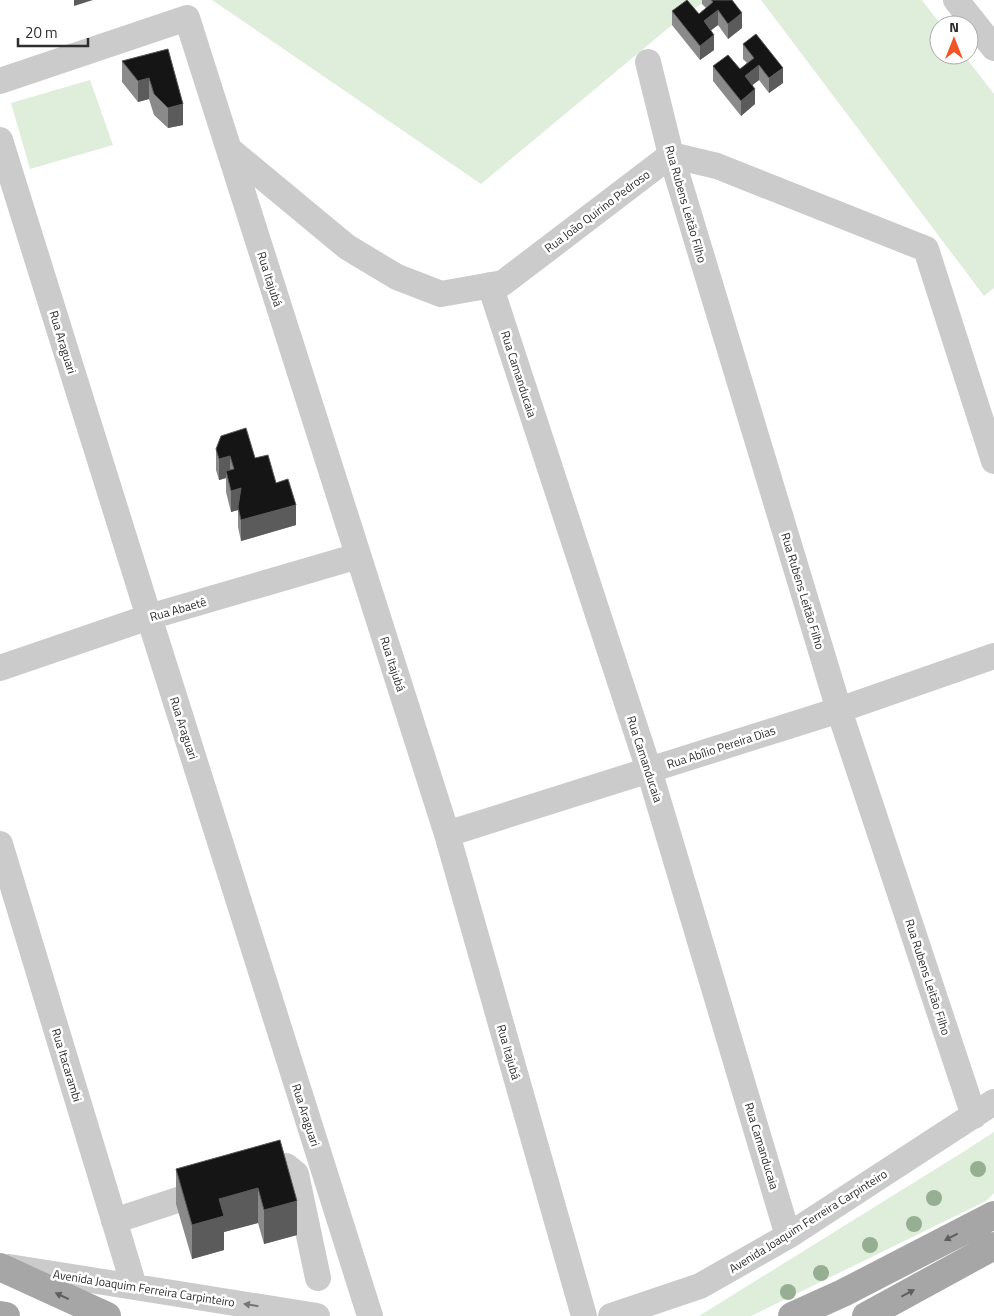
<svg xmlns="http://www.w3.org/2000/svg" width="994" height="1316" font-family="'Titillium Web',sans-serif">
	<rect width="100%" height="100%" fill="#fff"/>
	<path fill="#dfeddb" d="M212 0H707L672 25 481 184Z
		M761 0H922L941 25H939V55H964L994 94V288L984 296Z
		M90 80 113 145 30 169 11 103Z
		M994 1132V1193L986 1201 751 1316H699L963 1152Z"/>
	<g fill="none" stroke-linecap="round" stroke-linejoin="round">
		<path stroke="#cbcbcb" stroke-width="26" d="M956 0 994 48
			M648 62 671 155 839 710 974 1116
			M0 81 187 18 447 834 584 1316
			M0 140 149 617 370 1316
			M230 150 347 247 397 277 441 294 503 283 671 155 717 166 926 249 994 461
			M490 285 649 770 788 1236
			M0 668 149 617 358 556
			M447 834 839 710 994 656
			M0 844 134 1286
			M253 1175 274 1168 286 1166 296 1174 318 1278
			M114 1221 208 1190
			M9 1267 317 1316
			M611 1316 700 1286 788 1236 994 1102"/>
		<path stroke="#a6a6a6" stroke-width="28" d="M0 1267 107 1316
			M0 1315 6 1316
			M792 1316 843 1293 994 1215
			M866 1316 994 1246"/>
	</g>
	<g fill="#96af92">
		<circle cx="978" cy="1169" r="8"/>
		<circle cx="934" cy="1198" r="8"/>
		<circle cx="914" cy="1224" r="8"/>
		<circle cx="870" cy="1245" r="8"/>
		<circle cx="821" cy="1273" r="8"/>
		<circle cx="788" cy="1292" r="8"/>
	</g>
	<path fill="#8a8a8a" d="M702 0H732L742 28 728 39 718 25 711 30 714 50 700 60 672 25V11L699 14 706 8 702 4Z
		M743 44 783 83 769 93 759 80 752 85 755 104 741 116 713 81V66L740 69 747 63 743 59Z
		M168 49 183 125 168 128 154 115 149 99 138 102 122 82V61Z
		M216 449 255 458 276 483 296 525 241 541 238 527V510L231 512 226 492V478L219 480 216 470Z
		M280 1140 297 1235 264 1244 258 1223 224 1232V1250L192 1259 176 1204V1169Z"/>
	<path fill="#5b5b5b" d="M74 0H93L74 6Z
		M718 10V25L704 36V21Z
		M742 13V28L728 39V24Z
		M714 35V50L700 60V46Z
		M759 65V80L745 91V76Z
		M783 68V83L769 93V78Z
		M149 78V99L138 102V81Z
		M755 89V104L741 116V101Z
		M183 104V125L168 128V108Z
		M230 456V477L226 471V478L219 480V459Z
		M241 488 238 510 231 512V491Z
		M296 505V525L241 541V520Z
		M258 1188V1223L224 1232V1250L192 1259V1225L219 1199Z
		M297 1201V1235L264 1244V1210Z"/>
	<path fill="#151515" stroke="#5b5b5b" d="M687 0 699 14 713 2 711 0H732L742 13 728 24 718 10 704 21 714 35 700 46 672 11Z
		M756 34 783 68 769 78 759 65 745 76 755 89 741 101 713 66 728 55 740 69 754 58 743 44Z
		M168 49 183 104 168 108 154 94 149 78 138 81 122 61Z
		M246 428 255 458 268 455 276 483 288 479 296 505 241 520 238 507 241 488 231 491 226 471 234 469 230 456 219 459 216 449 221 436Z
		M280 1140 297 1201 264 1210 258 1188 219 1199 224 1216 192 1225 176 1169Z"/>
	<defs><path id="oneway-solid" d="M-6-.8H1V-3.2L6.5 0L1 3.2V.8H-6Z" transform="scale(1.25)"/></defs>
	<g fill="#5e5e5e">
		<use href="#oneway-solid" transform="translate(951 1237) rotate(153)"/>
		<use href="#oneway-solid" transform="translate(908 1293) rotate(-28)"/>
		<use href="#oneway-solid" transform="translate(62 1296) rotate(-155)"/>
	</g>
	<use fill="#757575" href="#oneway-solid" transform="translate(251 1305) rotate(-171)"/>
	<g text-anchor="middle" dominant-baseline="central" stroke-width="5" stroke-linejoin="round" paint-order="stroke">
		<g font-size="12" fill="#2e2e2e" stroke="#fff">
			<text transform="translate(686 204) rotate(74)">Rua Rubens Leitão Filho</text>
			<text transform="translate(597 211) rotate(-37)">Rua João Quirino Pedroso</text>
			<text transform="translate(270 279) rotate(72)">Rua Itajubá</text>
			<text transform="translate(63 342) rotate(73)">Rua Araguari</text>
			<text transform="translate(519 374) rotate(72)">Rua Camanducaia</text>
			<text transform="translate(803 591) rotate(73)">Rua Rubens Leitão Filho</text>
			<text transform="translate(178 609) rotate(-16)">Rua Abaetê</text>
			<text transform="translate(393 664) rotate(72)">Rua Itajubá</text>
			<text transform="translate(184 728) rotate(72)">Rua Araguari</text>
			<text transform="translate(721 747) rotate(-18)">Rua Abílio Pereira Dias</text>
			<text transform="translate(645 759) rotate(72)">Rua Camanducaia</text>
			<text transform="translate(928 977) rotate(72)">Rua Rubens Leitão Filho</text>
			<text transform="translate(509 1052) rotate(74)">Rua Itajubá</text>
			<text transform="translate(67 1065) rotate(73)">Rua Itacarambi</text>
			<text transform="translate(306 1115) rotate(72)">Rua Araguari</text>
			<text transform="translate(762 1146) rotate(73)">Rua Camanducaia</text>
			<text transform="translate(808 1221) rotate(-32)">Avenida Joaquim Ferreira Carpinteiro</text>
			<text transform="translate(144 1288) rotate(9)">Avenida Joaquim Ferreira Carpinteiro</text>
		</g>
	</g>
	<g transform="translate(954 40)"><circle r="24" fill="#ffffff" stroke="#ababab"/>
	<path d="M0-4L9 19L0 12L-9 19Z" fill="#f25424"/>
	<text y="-8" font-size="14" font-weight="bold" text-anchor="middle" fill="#2e2e2e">N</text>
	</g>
	<path d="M18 38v8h70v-8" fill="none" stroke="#2e2e2e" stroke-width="2.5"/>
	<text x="25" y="38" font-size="15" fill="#2e2e2e" stroke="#ffffff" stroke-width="4" paint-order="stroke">20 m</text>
</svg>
